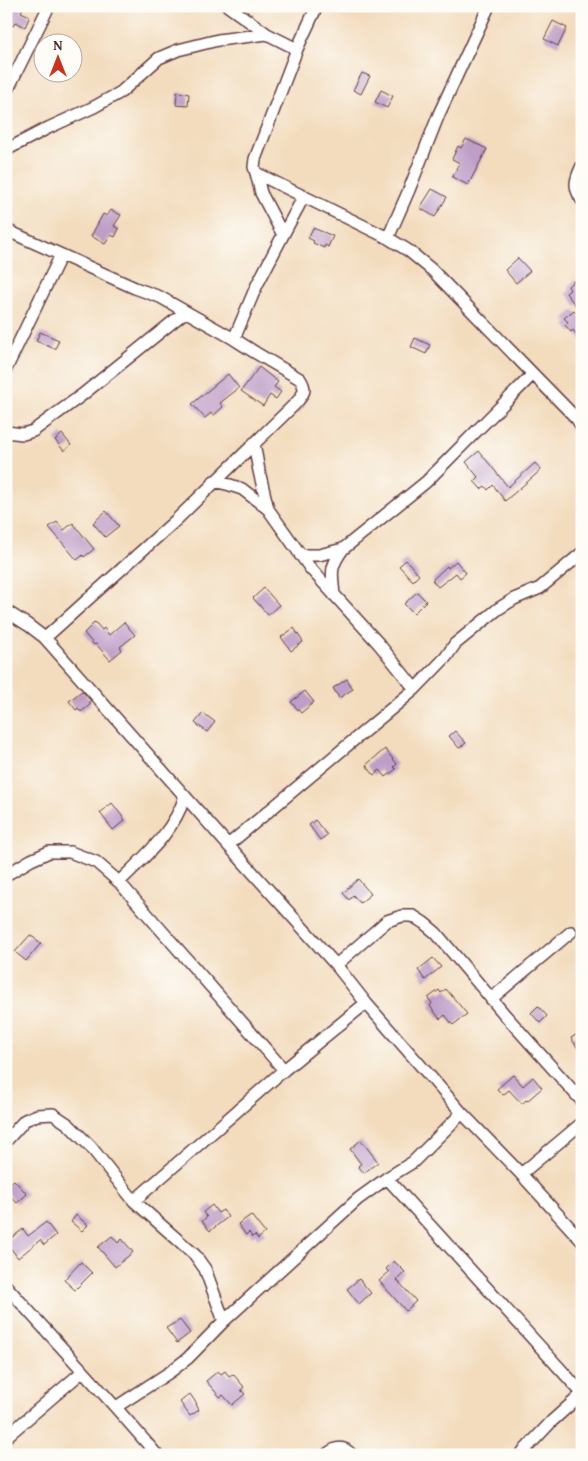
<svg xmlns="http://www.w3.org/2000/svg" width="588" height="1461" font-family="'Gentium Book Plus',serif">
	<rect width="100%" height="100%" fill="#fdfcf7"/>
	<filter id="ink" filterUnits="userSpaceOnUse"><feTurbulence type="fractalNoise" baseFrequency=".02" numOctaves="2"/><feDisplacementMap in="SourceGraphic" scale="10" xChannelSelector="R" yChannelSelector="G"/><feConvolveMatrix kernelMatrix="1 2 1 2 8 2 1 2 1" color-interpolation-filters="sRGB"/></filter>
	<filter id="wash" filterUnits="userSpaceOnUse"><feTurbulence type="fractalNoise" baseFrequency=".0096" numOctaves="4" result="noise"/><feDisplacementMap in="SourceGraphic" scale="20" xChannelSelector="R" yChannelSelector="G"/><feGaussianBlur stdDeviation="1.12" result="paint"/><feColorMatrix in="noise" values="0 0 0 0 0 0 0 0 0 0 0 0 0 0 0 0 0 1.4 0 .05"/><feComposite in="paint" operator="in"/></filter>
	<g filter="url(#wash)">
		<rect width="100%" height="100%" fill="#f3dcbd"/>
		<g id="blocks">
			<path fill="#be9ec8" d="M6 6H24L21 12 30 16 25 27 16 22 13 26 6 22Z
				M553 21 567 28 558 46 544 39Z
				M362 73 370 76 361 94 353 90Z
				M381 90 393 96 387 108 375 102Z
				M177 92 189 94 188 106 176 105Z
				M466 139 487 149 468 185 452 177 460 163 452 159 458 146 461 148Z
				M432 189 447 197 435 217 420 208Z
				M111 210 121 215 114 226 119 229 115 237 111 235 105 244 91 236 103 214 107 216Z
				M313 228 333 236 328 247 325 245 324 248 313 243 314 241 308 238Z
				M518 258 530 271 516 283 505 270Z
				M575 280 582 289V301L576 306 566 293 570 290 568 286Z
				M574 310 582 319V341L573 330 571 332 565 325 568 322 564 318Z
				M40 332 59 340 55 349 36 341Z
				M415 338 430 345 426 354 411 347Z
				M259 367 278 382 274 387 281 392 276 399 270 395 263 406 241 391Z
				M228 374 239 388 220 403 223 407 213 416 211 413 205 418 192 404Z
				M62 434 71 445 64 451 55 440Z
				M479 451 508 487 535 463 541 470 505 501 493 485 488 490 485 486 481 489 474 481 478 477 466 462Z
				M106 511 119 526 105 537 93 523Z
				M57 522 64 530 73 523 94 549 84 557 83 555 77 560 49 527Z
				M406 560 419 575 413 581 399 566Z
				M456 561 466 573 460 578 456 573 438 587 432 580 447 566 448 568Z
				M264 588 279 605 268 615 253 598Z
				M417 592 426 601 414 613 404 604Z
				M95 622 102 630 104 628 109 635 124 622 135 635 120 647 122 650 110 660 96 644 94 645 84 633Z
				M294 628 303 642 291 651 281 637Z
				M347 679 353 689 339 698 333 688Z
				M82 691 91 701 89 703 91 704 81 712 78 708 76 710 69 701Z
				M305 691 314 702 301 713 291 702Z
				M203 713 215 722 207 732 195 723Z
				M455 731 466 743 459 748 449 736Z
				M385 749 397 764 394 767 396 769 386 777 380 770 374 775 366 765Z
				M112 803 125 820 113 830 100 813Z
				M315 820 327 835 320 840 309 825Z
				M358 879 371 894 360 903 353 895 349 900 343 893Z
				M30 935 41 943 26 961 15 952Z
				M433 958 441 967 425 980 418 970Z
				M446 989 467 1014 453 1025 445 1015 440 1019 430 1006 432 1003 428 998 439 990 441 993Z
				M538 1006 547 1016 540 1023 531 1013Z
				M582 1031V1055L571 1038Z
				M513 1075 523 1086 533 1077 542 1088 527 1101 526 1100 522 1104 509 1090 503 1095 497 1089Z
				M361 1140 378 1162 364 1173 358 1166 361 1164 350 1149Z
				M14 1180 27 1194 17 1203 6 1191V1187Z
				M212 1205 218 1213 223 1210 228 1217 210 1231 202 1221 207 1217 203 1212Z
				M76 1215 88 1225 82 1231 71 1222Z
				M251 1215 265 1233 258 1239 255 1235 252 1237 249 1232 246 1235 238 1224Z
				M46 1222 56 1235 44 1245 40 1240 18 1258 6 1242 23 1229 28 1236Z
				M112 1236 118 1243 122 1239 133 1252 115 1267 98 1247Z
				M394 1261 405 1272 397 1280 416 1301 406 1311 379 1281 389 1272 386 1269Z
				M81 1262 92 1273 75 1290 64 1280Z
				M359 1279 371 1293 359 1304 347 1289Z
				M180 1320 190 1333 177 1343 166 1328Z
				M218 1371 221 1374 225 1371 229 1376 233 1374 244 1387 241 1390 245 1394 232 1405 223 1395 220 1397 206 1381Z
				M190 1394 197 1404H196L199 1410 190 1416 180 1402Z"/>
		</g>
	</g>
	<g filter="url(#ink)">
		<use href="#blocks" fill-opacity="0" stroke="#633b41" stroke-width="1"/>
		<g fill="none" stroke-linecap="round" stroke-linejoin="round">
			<g stroke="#633b41" stroke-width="14">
				<path id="minor" d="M228 6 267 34 297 49
					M6 93 49 6
					M6 150 48 128 94 107 121 92 159 58 178 50 218 40 267 34
					M582 166C575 180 573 187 582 200
					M6 230 135 288 160 297 234 339
					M283 235 304 196
					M388 238 409 190 439 114 489 6
					M6 369 61 255
					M533 374 577 419 582 427
					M6 432 23 434 33 431 82 395 185 312
					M254 443 259 471 268 509
					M214 481 230 485 242 489 268 509 310 568 379 644 415 689
					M300 555H319L343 549 426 482 533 374 432 270 409 251 388 238 256 173 254 167 255 159 297 49 317 6
					M334 595C332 573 329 568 343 549
					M6 611 28 625 45 638 228 845 336 965 366 1003 462 1113 521 1174 582 1241
					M45 638 175 521 297 402C304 393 307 390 300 379L256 353 234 339 256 287 283 235 261 193 256 173
					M228 845 415 689 446 657 455 644 498 609 514 599 540 588 582 553
					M6 875 31 860 49 852H70L96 862 119 882 284 1070
					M119 882C145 856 174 832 185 796
					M336 965 387 921 402 916H413L424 923 436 933 505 1015 582 1101
					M491 999 571 932
					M6 1141 25 1120 37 1115 53 1114 68 1124 91 1147 134 1201 195 1255 205 1269 224 1321
					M521 1174 582 1123
					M387 1178 582 1393
					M134 1201 284 1070 366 1003
					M6 1286C56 1342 108 1397 157 1455
					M116 1407 170 1372 188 1358 224 1321 358 1199 387 1178 413 1162 462 1113
					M6 1437 82 1372
					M326 1455C335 1447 343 1445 352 1455
					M520 1455 552 1421 582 1394"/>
			</g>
			<use href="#minor" stroke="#fff" stroke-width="11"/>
		</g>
	</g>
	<rect width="588" height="1461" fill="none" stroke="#fdfcf7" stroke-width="25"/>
	<g transform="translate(58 58)"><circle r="24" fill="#fdfcf7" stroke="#b5a4a5"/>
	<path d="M0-4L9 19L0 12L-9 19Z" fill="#c8321e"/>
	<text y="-8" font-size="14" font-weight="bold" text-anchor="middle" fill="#4a1f2b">N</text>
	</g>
</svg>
